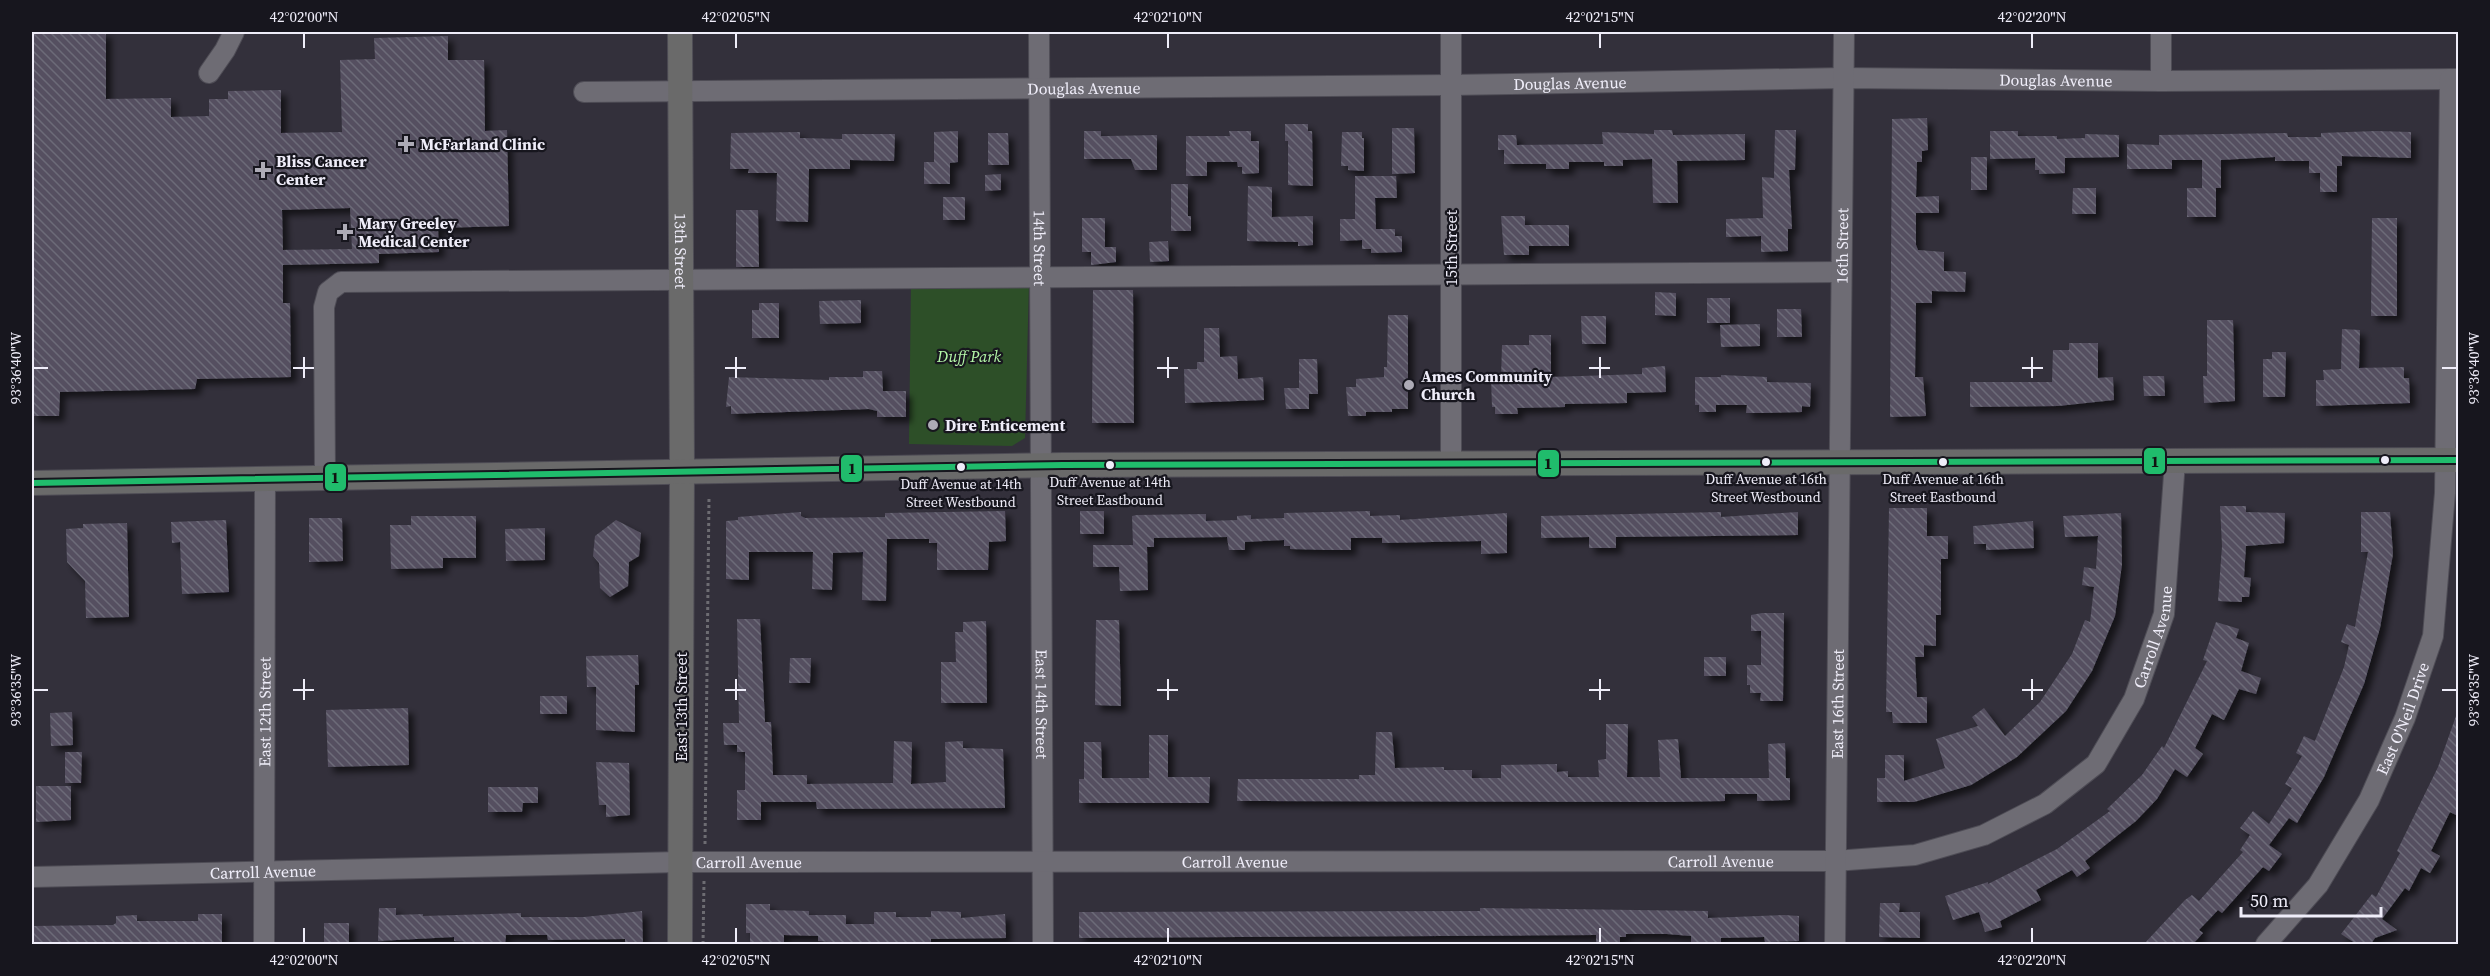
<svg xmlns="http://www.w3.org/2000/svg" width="2490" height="976" font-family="'Source Serif 4',serif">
	<defs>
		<pattern id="building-back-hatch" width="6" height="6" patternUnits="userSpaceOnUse" patternTransform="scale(1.5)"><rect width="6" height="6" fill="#545060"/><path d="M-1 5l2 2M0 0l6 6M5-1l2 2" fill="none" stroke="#6d6a78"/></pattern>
		<filter id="shadow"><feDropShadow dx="5.5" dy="5.5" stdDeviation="3" flood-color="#0009"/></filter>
	</defs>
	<rect width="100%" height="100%" fill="#33303b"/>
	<path fill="#2d4f28" d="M1029 282 1025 438 1012 446 909 444 911 283Z"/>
	<path fill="url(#building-back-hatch)" fill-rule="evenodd" filter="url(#shadow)" d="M32 32H106V99L171 98V117L209 116V99H228V91L281 90V133L342 132 340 60 375 59 374 38 448 36V60H484L485 131 507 130 509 226 438 228 439 252 379 254V263L283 265V303H290L291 377 197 379 195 389 60 392 59 416H32ZM350 208 352 249 283 250 282 210Z
		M1927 118 1928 150 1922 151V162H1917L1916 197 1939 196V213H1916V245L1918 250 1944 252V271L1966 272 1965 292 1932 291V303H1916L1915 377H1923L1926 416 1890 417 1892 119Z
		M1285 124H1308V131H1312L1313 186 1288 185V141H1285Z
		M1392 128H1414L1415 173 1392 174Z
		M1654 130H1672L1673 135 1745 134V160L1677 161 1678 203H1653L1652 159 1623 160V166H1604V162H1569V169H1546V164H1504V150H1498V135H1516L1517 145 1603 144 1602 132 1654 134Z
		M1775 130H1796L1795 170H1789L1792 229H1788V251L1761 252V236L1726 237V219L1763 218 1762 177 1774 178Z
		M958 131V162L950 163V184H924V162H934V132Z
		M1084 131H1101V136H1109L1157 135V170H1135L1131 159H1084Z
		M1229 131H1251V141H1259V173L1242 174V167H1238L1237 162H1207V176H1186V136H1230Z
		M1990 131H2018V136H2057V139L2085 138V134L2119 135V157L2065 158V173L2039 174V170H2035V158L1990 159Z
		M2376 131 2411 132V158L2342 156V166H2337V192H2320V173H2309V161H2275V157L2221 160V188H2216V217H2187V188H2202V160H2172V169H2127V144L2159 145V135L2287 133 2288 137H2321V133Z
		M800 132V138L842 139V134H895L894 161 850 160V169H809L808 222 776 221 777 173H748L749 169H730L731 133Z
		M1342 132H1362V138H1364V171L1348 170V166H1341Z
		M988 133H1008L1009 165H988Z
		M1971 157H1987V190H1971Z
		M1001 174V190L985 191V175Z
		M1355 176H1396L1397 198H1375L1376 229H1395V236H1402V252L1371 253V249H1362V240L1340 241V219H1355Z
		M1171 184H1188V216H1191V231H1171Z
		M1248 186 1272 187V217L1313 216V245L1298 246V242L1247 241Z
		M2073 188H2096V214H2072Z
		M943 197H965V220H943Z
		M736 210H758L759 267H736Z
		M1501 216H1525V225H1569V246H1529V255H1504Z
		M1082 218H1105V247H1116V262L1091 265V252H1082Z
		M2372 218H2397V316H2371Z
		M1168 241 1169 261 1150 262 1149 242Z
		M1093 290H1133L1134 423H1092Z
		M1655 292 1676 293V316L1655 315Z
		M1707 298H1730V323H1707Z
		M861 300V323L820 324 819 301Z
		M759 303H779V338H752V310H759Z
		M1777 309H1801L1802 337H1777Z
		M1388 315H1408V409H1392V412H1366V416H1348L1346 387H1356V379L1384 377V367H1387Z
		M1581 316H1606V344H1582Z
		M2207 320H2233L2235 401 2204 403 2203 376H2207Z
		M1760 324V346L1721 347 1720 325Z
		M1204 328H1219L1220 357 1237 356 1238 379 1263 377 1264 400 1185 403 1184 369H1197V362H1204Z
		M2342 329 2360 330 2359 368 2404 367V378H2409L2410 403 2316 406V380H2324L2323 370 2341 369Z
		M1529 335H1551V377L1642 374V368L1665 366 1666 392 1627 393V403L1565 404V407L1517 408 1518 414H1495V407H1492L1491 379H1501L1502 345H1529Z
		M2069 343H2098V378L2113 377 2114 400 2058 406 1970 407V382H2052L2053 350H2069Z
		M2272 352H2286L2285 397H2263V359H2272Z
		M1299 359H1317L1318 394H1309V409H1286L1284 388H1299Z
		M863 371H882L883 391H906V417H877V411L869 409 731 414V406L726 407 729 377 829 380V377H863Z
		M1721 375 1767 377V382L1811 383 1810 407 1802 406V412L1763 413H1746L1747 405H1716V412H1699V405H1695V377H1721Z
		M2143 376H2164L2165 396H2144Z
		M2220 506H2246V512L2285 513 2284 543 2246 546 2244 577 2251 578 2249 597H2242V602L2218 601 2222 546Z
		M1889 508H1927V536H1948V559H1941V615H1936V646L1924 645V657H1915L1917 697H1927V723H1893L1892 712H1886Z
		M1005 511 1006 541 989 542 988 570H937V543H929V539H887L886 601 862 600 863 552 833 553 832 590 812 589 813 552H749V580L726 579V521L738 520V517L801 512V516L805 518 885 517V513Z
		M1080 511H1104V534H1080Z
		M1370 511V516L1400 515V520L1507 513V553L1481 554V541L1382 543V538H1351V550H1326L1290 549V546H1284V540L1245 542V550H1229L1227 537 1154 538V547H1147L1148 590 1120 591 1119 567H1093V545H1133L1132 516 1137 515 1206 514V521L1237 520V516L1251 515V519L1284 518V513Z
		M1721 512V517L1798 512V535L1616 537V548H1589V537L1541 538V516Z
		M2361 512H2390L2393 554 2380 628 2364 684 2324 777 2297 823 2289 818 2269 845 2282 854 2269 871 2263 867 2222 913 2218 910 2199 930 2203 933 2192 945H2143L2185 900 2192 895 2199 901 2243 852 2240 850 2250 835 2240 828 2253 811 2269 824 2292 788 2285 784 2302 756 2296 753 2304 736 2315 741 2344 667 2349 645 2341 642 2347 624 2355 627 2368 552H2361Z
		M2121 513 2122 564 2115 616 2092 671 2066 711 2017 757 1971 785 1914 802H1877V778H1885V755H1904V781L1945 768 1936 739 1978 726 1972 717 1984 708 2005 736 2040 702 2072 654 2085 620 2090 622 2094 587 2082 585 2084 567 2096 569 2098 536 2065 537 2063 516Z
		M411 516H476V558H443V568L391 569 390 525H411Z
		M309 518H342L343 561 309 562Z
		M226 520 229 592 182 594 180 542 172 543 171 522Z
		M616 520 641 533 639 556 629 562 628 586 610 597 600 588 599 563 593 556 595 536Z
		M2033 521 2034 548 1986 550V544H1974L1973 526Z
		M127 523 129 617 86 618 85 581 67 562 66 529 83 528V524Z
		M545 528V560L506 561 505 529Z
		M1762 613H1784L1783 701H1760L1761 693H1750V685H1747V665H1761V631H1751V615Z
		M737 619H760L765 722H771L773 775H807V784L893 783 894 741 912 742 911 784 946 782 945 742 963 741V748L1003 749 1005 808 817 809 816 802H761V820H737V790H745V752H737V745H724L723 723H739Z
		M1096 620H1119L1121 706 1095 705Z
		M986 621 987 703H941V662H956L955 632H963V622Z
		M2216 622 2239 629 2236 638 2249 643 2241 671 2261 678 2256 694 2239 689 2224 720 2212 714 2195 748 2203 754 2187 777 2175 769 2157 799 2136 821 2085 861 2090 868 2077 877 2072 870 2036 890 2041 900 2000 921 2002 927 1985 932 1979 912 1953 920 1945 896 1988 882V884L2057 849 2110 811 2107 809 2142 775 2162 746 2164 748 2207 661 2203 660Z
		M638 655 639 685H635V732L596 730V687H587L586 656Z
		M1704 657H1726V676H1704Z
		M790 658H811L810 683H789Z
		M540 696H567V714H540Z
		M408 708 409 765 328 767 326 710Z
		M72 712 73 745 51 746 50 713Z
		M2456 716H2458V816L2450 812 2434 845 2431 851 2440 856 2430 873 2421 868 2409 891 2405 888 2382 919 2397 930 2375 938 2370 945H2358L2341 934 2372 894 2376 897 2400 853 2397 851 2438 767Z
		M1606 724H1628L1627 777H1660L1658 740 1678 739 1681 778H1769L1768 744 1785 743 1786 778H1790V800L1757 801V794H1725V801L1670 802 1237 801 1238 779H1359V775H1375L1376 732H1392L1395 768 1444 767V770H1472V778H1501V765L1557 764V772L1568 771V777H1599L1598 760 1606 759Z
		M1149 735H1168V777H1210L1209 803H1079V779H1084V742H1101L1102 778H1149Z
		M65 752H82L81 783H65Z
		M596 762 629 763 630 815 606 817V805H599Z
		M36 786H71V820L36 822Z
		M488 787H538V803H523L522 812H488Z
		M1880 903H1900L1899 912H1920V938L1879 937Z
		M746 904H770V910L809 911V915H846V924H874V912H896V917H931V911L961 912V918L1005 914 1006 938 931 939V944L864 945 818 941V936L784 935V945H750V933H746Z
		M379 908H396V915L423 914V916L521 913V917H584L642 911 643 945H625V939L548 940 547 935H506L505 945 454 941V937L378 941Z
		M1480 908 1708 911V918L1784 915 1799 916V941L1765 942 1764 937 1721 938V942L1691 943V936L1667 934H1626V937H1620V945H1596V935L1079 938V912L1480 911Z
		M198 914H222V945H32V926L113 925 116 923V916L137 915V921H198Z
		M324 923H349V945H324Z"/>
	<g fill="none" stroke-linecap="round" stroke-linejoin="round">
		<g stroke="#4e4c55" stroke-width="22">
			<g id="minor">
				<path id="s1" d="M1039 32 1043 944"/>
				<path d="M209 73 225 50 234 32"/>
				<path d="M2161 81V32"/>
				<path id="s2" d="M584 92 1451 85 1843 78 2161 81 2458 79"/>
				<path d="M1451 464V32"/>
				<path d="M325 477 324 307 328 292 341 282 1840 272"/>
				<path id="s3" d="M32 877 680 862 1835 861 1915 855 1984 835 2045 804 2096 764 2134 699 2164 614 2175 461"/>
				<path id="s4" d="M264 944 265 478"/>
				<path id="s5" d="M1835 944 1844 32"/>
				<path id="s6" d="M2266 944 2318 885 2369 800 2405 718 2433 636 2445 493 2450 79"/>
			</g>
		</g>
		<g stroke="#4e4c55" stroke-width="26">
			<g id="major">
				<path id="s7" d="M680 32 682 470 680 944"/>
				<path d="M32 483 1063 465 2458 460"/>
			</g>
		</g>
		<path stroke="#6d6c72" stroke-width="3" stroke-dasharray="3 3" stroke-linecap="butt" d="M705 844 709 498
			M703 944 704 881"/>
		<use href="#minor" stroke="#6e6c74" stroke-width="20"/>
		<use href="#major" stroke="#6a6a6a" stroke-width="24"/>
		<g stroke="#17161e" stroke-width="10">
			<path id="bus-1" d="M32 483 1063 465 2458 460"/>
		</g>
		<use href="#bus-1" stroke="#20bc6c" stroke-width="6"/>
	</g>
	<path fill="none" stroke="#efedf9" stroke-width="2" d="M304 33V48M736 33V48M1168 33V48M1600 33V48M2032 33V48M304 357V378M736 357V378M1168 357V378M1600 357V378M2032 357V378M33 368H48M293 368H314M725 368H746M1157 368H1178M1589 368H1610M2022 368H2043M2442 368H2457M304 679V700M736 679V700M1168 679V700M1600 679V700M2032 679V700M33 690H48M293 690H314M725 690H746M1157 690H1178M1589 690H1610M2022 690H2043M2442 690H2457M304 928V943M736 928V943M1168 928V943M1600 928V943M2032 928V943"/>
	<g fill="#adabb6" stroke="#17161e" stroke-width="2">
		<path d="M403 135h6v6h6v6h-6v6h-6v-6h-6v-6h6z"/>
		<path d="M260 161h6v6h6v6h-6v6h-6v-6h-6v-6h6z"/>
		<path d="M342 223h6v6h6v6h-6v6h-6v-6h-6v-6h6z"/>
		<circle cx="1409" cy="385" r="6"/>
		<circle cx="933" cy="425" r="6"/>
	</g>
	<g fill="#efedf9" stroke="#17161e" stroke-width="2">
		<circle cx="2385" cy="460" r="5"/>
		<circle cx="1766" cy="462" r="5"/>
		<circle cx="1943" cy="462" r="5"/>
		<circle cx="1110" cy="465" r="5"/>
		<circle cx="961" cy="467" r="5"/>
	</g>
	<g text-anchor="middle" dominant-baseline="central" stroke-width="4.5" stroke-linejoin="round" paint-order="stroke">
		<g font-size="14" fill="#efedf9" stroke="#17161e">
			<text x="1766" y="479">Duff Avenue at 16th<tspan x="1766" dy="18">Street Westbound</tspan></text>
			<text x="1943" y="479">Duff Avenue at 16th<tspan x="1943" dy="18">Street Eastbound</tspan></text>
			<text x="1110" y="482">Duff Avenue at 14th<tspan x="1110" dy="18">Street Eastbound</tspan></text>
			<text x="961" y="484">Duff Avenue at 14th<tspan x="961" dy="18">Street Westbound</tspan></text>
		</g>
		<g font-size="16" fill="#efedf9" stroke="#17161e">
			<text stroke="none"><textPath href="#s2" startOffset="1472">Douglas Avenue</textPath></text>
			<text stroke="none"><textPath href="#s2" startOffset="986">Douglas Avenue</textPath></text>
			<text stroke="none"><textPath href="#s2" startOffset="500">Douglas Avenue</textPath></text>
			<text stroke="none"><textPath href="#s5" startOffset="698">16th Street</textPath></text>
			<text stroke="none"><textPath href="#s1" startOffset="216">14th Street</textPath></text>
			<text transform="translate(1451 248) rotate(-90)">15th Street</text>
			<text stroke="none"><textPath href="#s7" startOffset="219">13th Street</textPath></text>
			<text stroke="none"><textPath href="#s3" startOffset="2229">Carroll Avenue</textPath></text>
			<text stroke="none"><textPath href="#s5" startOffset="240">East 16th Street</textPath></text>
			<text stroke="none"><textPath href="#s1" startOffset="672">East 14th Street</textPath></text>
			<text transform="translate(681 707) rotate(-90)">East 13th Street</text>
			<text stroke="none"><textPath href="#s4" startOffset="232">East 12th Street</textPath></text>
			<text stroke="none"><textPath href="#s6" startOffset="266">East O'Neil Drive</textPath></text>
			<text stroke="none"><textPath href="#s3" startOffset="1689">Carroll Avenue</textPath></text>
			<text stroke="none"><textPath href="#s3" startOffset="717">Carroll Avenue</textPath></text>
			<text stroke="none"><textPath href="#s3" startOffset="1203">Carroll Avenue</textPath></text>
			<text stroke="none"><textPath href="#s3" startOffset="231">Carroll Avenue</textPath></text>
		</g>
		<g font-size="16" font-weight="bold" fill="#efedf9" stroke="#17161e" text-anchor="start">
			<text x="420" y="144">McFarland Clinic</text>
			<text x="276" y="161">Bliss Cancer<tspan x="276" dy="18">Center</tspan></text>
			<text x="358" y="223">Mary Greeley<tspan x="358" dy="18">Medical Center</tspan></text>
			<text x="1421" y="376">Ames Community<tspan x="1421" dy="18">Church</tspan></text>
			<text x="945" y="425">Dire Enticement</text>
		</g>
		<g font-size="16" font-style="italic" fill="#b4f7a8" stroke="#17161e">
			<text x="969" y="356">Duff Park</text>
		</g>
	</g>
	<g stroke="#17161e" stroke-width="2">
		<rect x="2143" y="447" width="23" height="28" rx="6" fill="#20bc6c"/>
		<rect x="1537" y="449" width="23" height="29" rx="6" fill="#20bc6c"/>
		<rect x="840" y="454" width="23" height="29" rx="6" fill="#20bc6c"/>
		<rect x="324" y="463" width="23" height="29" rx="6" fill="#20bc6c"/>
	</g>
	<g font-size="16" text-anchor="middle" font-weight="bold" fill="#111">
		<text x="2155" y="467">1</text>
		<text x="1548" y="469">1</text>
		<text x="852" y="474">1</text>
		<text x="335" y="483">1</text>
	</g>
	<rect width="2490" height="976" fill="none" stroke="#17161e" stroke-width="66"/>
	<path d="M2241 907v9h140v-9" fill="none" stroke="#efedf9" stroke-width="3"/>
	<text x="2250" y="907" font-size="18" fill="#efedf9" stroke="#17161e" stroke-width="4.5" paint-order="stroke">50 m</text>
	<rect x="33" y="33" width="2424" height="910" fill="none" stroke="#efedf9" stroke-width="2"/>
	<g font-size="15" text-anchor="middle" fill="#efedf9">
		<text x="304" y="22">42°02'00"N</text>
		<text x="736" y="22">42°02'05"N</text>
		<text x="1168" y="22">42°02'10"N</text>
		<text x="1600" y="22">42°02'15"N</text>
		<text x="2032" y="22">42°02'20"N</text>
		<text transform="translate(2474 368) rotate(-90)" y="5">93°36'40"W</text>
		<text transform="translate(16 368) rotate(-90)" y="5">93°36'40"W</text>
		<text transform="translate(2474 690) rotate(-90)" y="5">93°36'35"W</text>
		<text transform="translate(16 690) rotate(-90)" y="5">93°36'35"W</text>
		<text x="304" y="965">42°02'00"N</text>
		<text x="736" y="965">42°02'05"N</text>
		<text x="1168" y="965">42°02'10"N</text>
		<text x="1600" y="965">42°02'15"N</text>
		<text x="2032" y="965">42°02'20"N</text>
	</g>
</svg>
